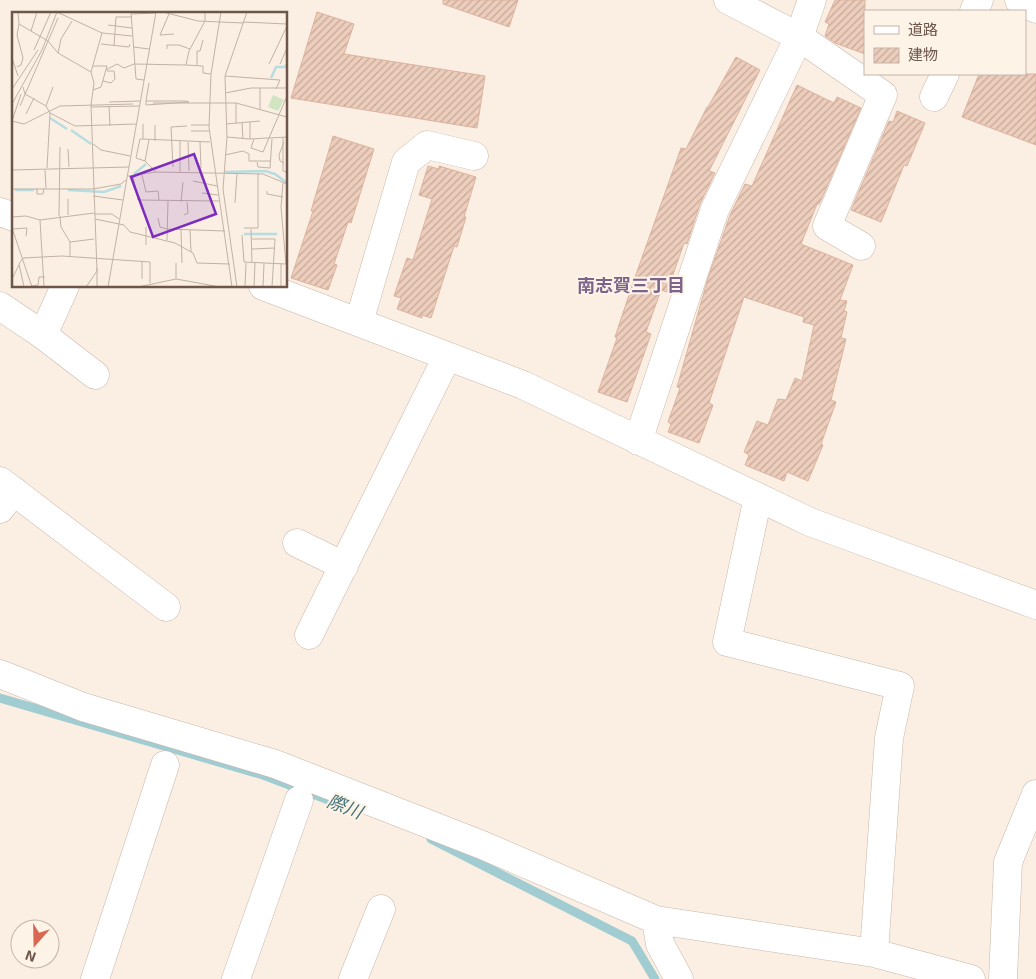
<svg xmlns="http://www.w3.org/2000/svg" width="1036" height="979" font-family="'Exo 2','Noto Sans JP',sans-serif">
	<defs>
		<pattern id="building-hatch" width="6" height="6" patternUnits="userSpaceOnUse" patternTransform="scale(1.25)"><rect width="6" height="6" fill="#edcdbc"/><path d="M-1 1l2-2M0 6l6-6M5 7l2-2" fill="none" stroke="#c4a99b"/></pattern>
	</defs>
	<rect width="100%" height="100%" fill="#faefe2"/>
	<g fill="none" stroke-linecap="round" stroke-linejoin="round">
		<path stroke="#a0ccd2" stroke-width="9" d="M0 698 263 775 347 807
			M431 839 632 941 655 979"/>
	</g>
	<path fill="url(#building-hatch)" stroke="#deb39e" d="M443 0H518L509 27 443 4Z
		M835 0H865V54L835 43 825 36 829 24 825 22Z
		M317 12 354 24 344 54 485 76 477 128 291 98Z
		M736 57 760 70 709 171 715 173 700 204 687 244 684 243 667 292 661 290 646 332 651 334 627 402 598 392 617 338 615 337 634 280 681 148 686 149 707 107H708Z
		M979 74H1036V145L962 117Z
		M797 85 834 103 837 97 861 108 822 198 819 204H817L801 244 853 265 840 300 847 301 844 311 847 312 841 338 846 339 831 400 836 402 821 444 823 445 808 481 787 472 784 481 745 465 749 455 744 452 757 421 768 425 778 399 786 400 795 378 802 381 814 325 803 322 804 317 744 297 709 403 713 405 699 443 668 432 671 424 668 422 680 388 677 387 708 278 730 215 745 184 752 186Z
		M897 111 925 123 907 166 904 165 881 222 851 210 889 121 893 122Z
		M333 136 374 149 351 223 348 222 334 264 337 265 328 290 291 278 313 211H311Z
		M428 166 439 169V166L476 177 464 217H466L457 247 454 246 431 318 422 315V318L397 309 401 298 394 296 407 258 413 260 432 199 419 195Z"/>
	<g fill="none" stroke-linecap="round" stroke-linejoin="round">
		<g stroke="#c9b6aa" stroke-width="29">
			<path id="street" d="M728 0 799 37 883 95 827 226 861 246
				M1019 0 1036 9
				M974 11 979 0
				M934 97 945 74
				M0 212 14 217
				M263 286 523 385 810 522 1036 605
				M0 306 43 335 95 375
				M359 322 406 162 427 145 474 156
				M43 335 65 286
				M638 441 715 209 799 37 812 0
				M0 481 166 607
				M758 497 727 642 900 686 889 738 874 953
				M0 509 14 491
				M297 543 344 566
				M309 635 447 357
				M0 674 83 707 275 764 482 845 656 920 874 953 971 979
				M656 920 660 944 679 979
				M95 979 165 765
				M236 979 299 800
				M353 979 381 909
				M1003 979 1008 862 1036 794"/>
		</g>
		<use href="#street" stroke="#fff" stroke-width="28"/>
	</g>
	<g text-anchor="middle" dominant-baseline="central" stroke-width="4" stroke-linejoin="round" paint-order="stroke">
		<g font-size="18" font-weight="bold" fill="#7b638b" stroke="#fdf3e7">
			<text x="631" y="285">南志賀三丁目</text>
		</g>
		<g font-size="18" font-style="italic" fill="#43737a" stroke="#fdf3e7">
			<text transform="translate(345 806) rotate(21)">際川</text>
		</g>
	</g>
	<g transform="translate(12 12)">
		<rect width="275" height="275" fill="#faefe2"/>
		<path d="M261 83 272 88 266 99 256 95Z" fill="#d2e5c2"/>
		<path fill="none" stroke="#b8dde1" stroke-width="2.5" d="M259 66 264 55H273L275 52M38 106 55 117M59 118 79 132M213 160 253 159 263 162 275 171M122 162 134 152M3 178H22M56 178 92 180 109 174M232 222H265"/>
		<path fill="none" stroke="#c2b2a6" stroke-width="1" d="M6 0 7 12 36 29 46 41 79 60M45 0 90 21 120 24M119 0 124 67 132 68M151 0 186 9 231 11M209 0 199 62 197 115 220 275M120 2 143 1M157 2 148 23 162 22M231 10 275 12M96 13 120 16M19 19 25 0M89 32 117 35 118 32M102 34 104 5H120M122 35 137 37M155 37V33H167L178 37M22 38 39 0M46 41 49 27 60 9M0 46 6 64M257 52 275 14M268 52 275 36M174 53 177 39 193 9V0M185 53V39H188L191 28M81 54H95L89 75 81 78M5 55 9 53 11 46 5 23 7 12M94 58 105 52 112 56 122 52 174 53 191 54V61L199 62M213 64 268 68 264 77M91 69 99 71 103 67 102 59H95M11 75 13 82 34 94 38 101 35 156M248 76V97M0 77 26 38M213 81 239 76H275M134 89H174L177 90 134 93ZM134 89 137 71M97 90 128 89M141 91H224L275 105M224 91V111M0 92 30 38 45 0M8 94 46 6M34 94 41 75M97 94 98 114M79 95 127 94M38 101 63 114 124 112M14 102 22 86M0 109 12 112 48 94 121 92M0 109 9 82M238 110V127M230 111 231 127M131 112V127L198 130M214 112 248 109M143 113V129M179 113H197M179 119H198M215 125 237 127 275 125M271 125V159L275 160M131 127H128L124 146 133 149 144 160M242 127 239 136 251 140 275 84M168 129V160M176 130 177 159M188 130 189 156M272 130 267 143 268 149 272 151M81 132 89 138 118 144M56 137 57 155M213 143 231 139 237 142V149H258M133 149 137 128M245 150 246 155 258 156 260 127M161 155 159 115 175 114M0 158 117 155M33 158 34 176M130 163 134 180 146 179 147 188M116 164 144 160 251 162 275 172M121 164 126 188 207 189M181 169 205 174M271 171 269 195 274 252M25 176V182H31L32 176M0 177H81L109 172 114 168M255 179V182L271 185M190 181 206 183M81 184 111 188M56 187V203M169 190 171 170M223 191 225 161M82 202H100L107 207M172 203 176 201 175 190M47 204 48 135M48 204 49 215 58 230V244M0 205 14 204 28 208 82 201M146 206 148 215 155 217 213 219M83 207 112 213 118 220 163 231 181 241 185 251 218 252M28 208 32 275M0 216 20 275M232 216H246V161M0 217 15 216 14 224M239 217 240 251M169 218 170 251M178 218 179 240M230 223 232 250 274 252M240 227H263L260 275M155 228 156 189M58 230 82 227M134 233V215M240 237 263 236M130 250V267M85 256V275M0 267 7 253M164 267V251M20 274 26 273 27 265H33M12 275 7 252 11 246 50 244 138 250V271M74 275 85 259 79 93 82 71 79 60 90 21M96 275 144 0M126 275 164 267 208 275M225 275 211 177 215 125 213 64 235 0M233 275 234 251M242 275 243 251M251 275 252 251M269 275V252"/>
		<path fill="#7b2cbf" fill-opacity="0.15" stroke="#7b2cbf" stroke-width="2.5" d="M182 142 204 202 141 225 119 165Z"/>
		<rect width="275" height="275" fill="none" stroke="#6e564b" stroke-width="2.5"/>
	</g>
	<rect x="864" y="10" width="162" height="65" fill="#fdf3e7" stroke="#c4b4a9"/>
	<rect x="874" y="26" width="25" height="8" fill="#ffffff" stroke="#c4b4a9"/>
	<text x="908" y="35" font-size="15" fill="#6e564b">道路</text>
	<rect x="874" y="48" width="25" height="15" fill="url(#building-hatch)" stroke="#c4b4a9"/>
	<text x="908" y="60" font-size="15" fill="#6e564b">建物</text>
	<g transform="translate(35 944) rotate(200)"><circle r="24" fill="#fdf3e7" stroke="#c4b4a9"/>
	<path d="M0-4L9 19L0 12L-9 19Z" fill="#da6851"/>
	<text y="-8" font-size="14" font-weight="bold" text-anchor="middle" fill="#6e564b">N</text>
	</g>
</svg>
